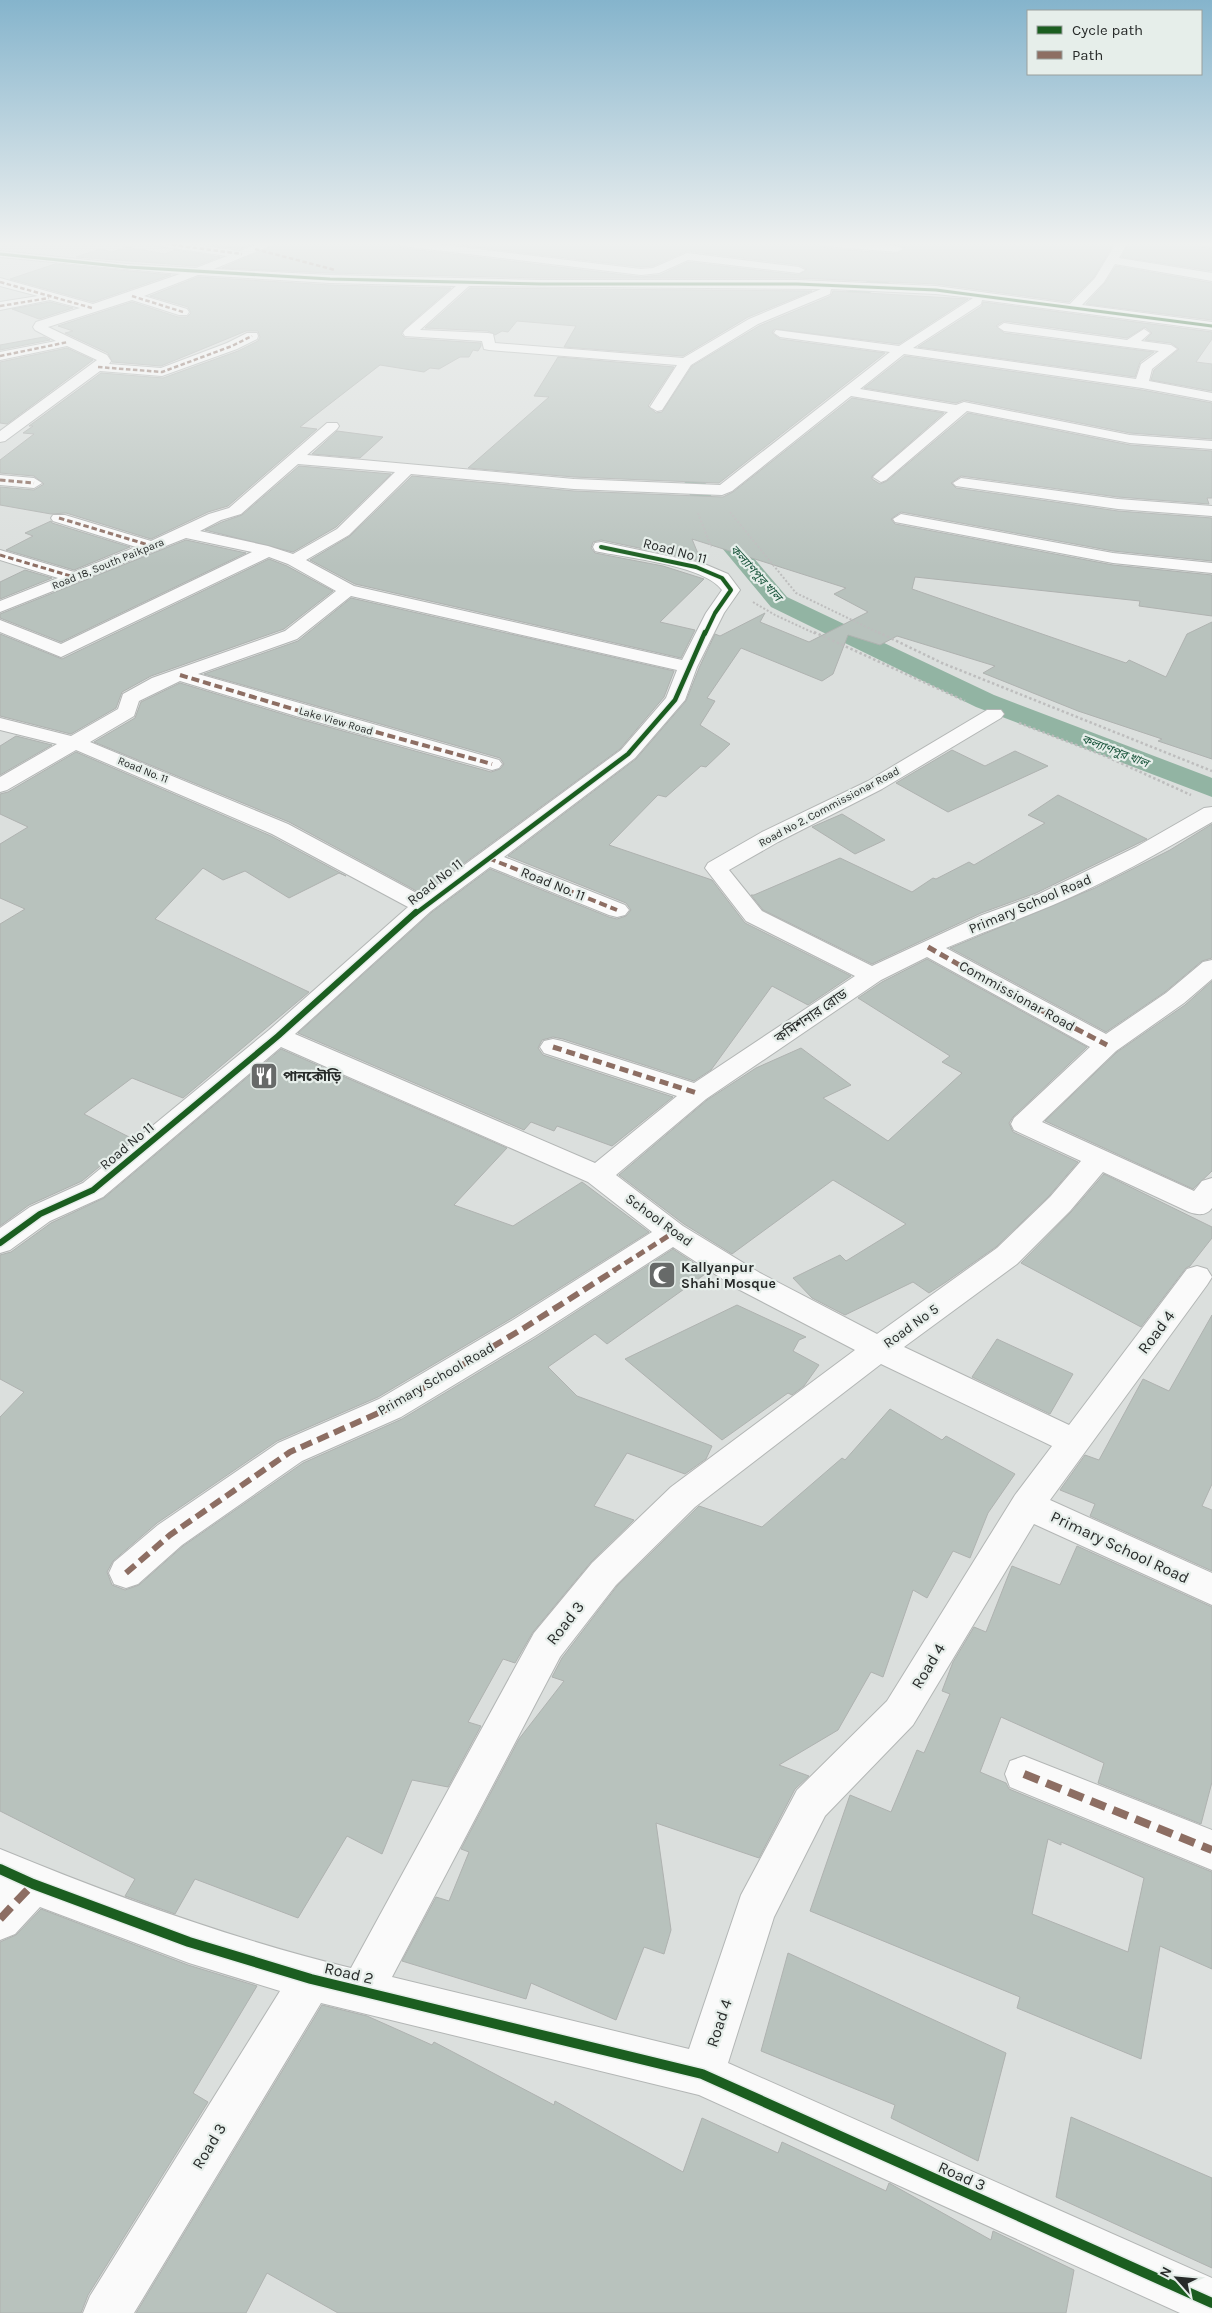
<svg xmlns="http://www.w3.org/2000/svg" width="1212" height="2313" font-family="Karla,'Noto Sans Bengali',sans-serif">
	<rect width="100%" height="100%" fill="#dbdfdd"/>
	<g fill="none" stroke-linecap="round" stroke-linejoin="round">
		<path fill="#92b4a3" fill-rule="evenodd" d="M916 243H932C905 281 860 299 819 315H807L805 311 807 307C848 293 886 276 916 243Z
			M687 440 694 442 697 446V464L723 522 787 597 994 695 1212 778V797L976 707 771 607 702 524 677 464V446L680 442Z"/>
	</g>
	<path fill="#b8c2bd" stroke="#afb2b0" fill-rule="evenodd" d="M195 243H256L240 249Z
		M279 243H394L402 248 641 277 660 275 688 262 799 275 807 269 799 265 687 251 653 266 641 267 442 243H817L825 248 897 254 905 248 889 243H1114L1094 277 1069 302 936 284 797 278H541L330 273 222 268Z
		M1128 243H1197L1201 247 1212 249V271L1122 257Z
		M127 247 165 254 175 250 220 257 196 266 76 257 100 249 112 252Z
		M55 264 171 275 93 302 10 279Z
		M1116 266 1212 283V320L1086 304 1105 283Z
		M198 277 330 285 451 288 404 329 401 334 405 338 481 343V346L478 351 473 350 469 357H460L439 369 430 368 424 372 380 365 300 427 317 429 228 506 208 512 151 539 66 513 51 514 0 505V487L34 490 44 484 34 476 0 473V460L34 434 23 433 33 426H29L101 373 163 378 238 351 258 341 260 337 258 331H246L161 366 112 362 108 353 65 333 73 331 58 326 132 302 178 317H187L191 313 188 307 150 296Z
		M470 288 812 291 748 317 683 356 564 347 576 326 517 321 508 332 502 331 495 335 488 331 425 328Z
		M833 291 968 299 899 344 774 329 772 333 780 339 885 353 719 483 574 477 468 468 549 397 534 396 558 357 674 367 648 406 656 413 662 412 692 366 759 326 831 296Z
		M50 302 73 308 39 319 12 309Z
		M983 302 1212 332V339L1196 362 1212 364V391L1151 380 1154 370 1179 349 1171 343 1145 340 1152 333 1145 327 1127 338 1004 321 996 326 1004 333 1154 352 1140 362 1135 377 918 347 982 306Z
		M44 337 50 340 0 350V345Z
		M67 348 93 360 7 424 0 423V362Z
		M905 356 1142 390 1212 403V439L1130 433 964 400 956 403 864 388Z
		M852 398 944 413 872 476V479L880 484 887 481 968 413 1130 445 1212 451V498H1207L1209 504 1118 497 961 476 951 483 956 488 1118 511 1212 518V561L1113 551 901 512 891 519 895 524 1113 565 1212 575V616L1139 606 1140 601 915 577 912 589 1126 663 1129 660 1166 677 1187 634 1212 622V759L1158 741 1162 739 1078 711 983 673 995 666 897 636 880 645 848 635 833 674 822 681 741 648 707 698 715 701 700 725 730 744 706 767 701 766 666 797 658 795 609 845 712 880 745 923 851 976 808 1005 772 986 711 1070 694 1081 563 1039 553 1037 542 1040 538 1048 543 1055 673 1097 612 1146 557 1126 554 1131 531 1122 524 1130 298 1033 432 912 490 869 609 917 617 919 626 916 631 910 626 903 508 856 636 759 686 701 699 668 715 634 720 636 765 613 760 622 809 642 868 612 834 594 846 588 692 539 701 561 601 540 593 542 591 548 595 553 663 566 704 579 660 622 695 630 681 658 355 584 310 560 350 536 412 476 574 491 723 497 733 492Z
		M337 431 383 437 360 458 312 454Z
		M299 466 391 474 336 527 293 552 205 530 222 522 242 515Z
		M51 521 52 523 130 547 74 570 6 550 33 536 25 533Z
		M186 540 246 553 61 642 0 618V614Z
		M269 559 287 566 333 591 284 629 151 676 122 692 116 708 71 734 0 716V634L62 659Z
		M25 570 52 578 0 599V582Z
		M351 598 674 671 664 697 620 749 422 894 289 822 94 742 135 718 141 702 180 683 296 718 491 772 500 769 504 764 500 758 204 674 298 641Z
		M16 736 52 745 0 775V746Z
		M952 750 985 766 1015 751 1048 766 948 812 896 783Z
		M76 752 271 836 346 876 339 873 289 898 245 871 223 880 203 868 155 919 309 992 183 1098 132 1078 84 1114 133 1139 82 1181 29 1205 0 1226V924L25 909 0 898V844L28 827 0 814V794L8 792Z
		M1058 795 1147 839 1036 893 981 913 872 964 763 910 751 895H754L840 858 912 892 933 878 936 879 969 862 974 865 1045 823 1028 815Z
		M842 814 885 840 855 854 812 827Z
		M1212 824V958L1202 961 1165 992 1106 1032 950 948 1095 888 1170 850Z
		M927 959 1087 1047 1013 1117 1009 1123 1013 1132 1078 1162 1049 1196 996 1247 946 1282 929 1293 913 1282 845 1315 812 1298 793 1278 840 1255 846 1261 906 1224 833 1180 732 1254 684 1224 619 1175 707 1100 756 1068 801 1048 851 1085 823 1098 888 1141 962 1073 942 1062 950 1056 858 998 882 982Z
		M1212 981V1171L1193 1189 1045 1121 1117 1052 1185 1005Z
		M281 1049 507 1148 454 1205 513 1226 582 1182 649 1232 512 1318 378 1397 277 1441 157 1523 113 1561 107 1572 112 1585 125 1590 139 1585 183 1546 303 1463 402 1419 536 1338 673 1249 708 1272 607 1344 595 1334 548 1367 577 1396 712 1446 706 1459 685 1474 627 1453 594 1506 634 1520 591 1562 533 1632 515 1663 503 1659 468 1722 481 1726 448 1787 412 1780 382 1854 347 1836 298 1918 195 1879 175 1914 125 1896 135 1879 0 1811V1417L24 1392 0 1379V1255L11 1252 51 1223 104 1198Z
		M1104 1174 1212 1227V1238L1190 1266 1186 1268 1141 1327 1021 1263 1071 1212Z
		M737 1305 806 1337 799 1340 793 1351 819 1365 804 1386 792 1395 788 1393 722 1440 625 1359Z
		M1212 1315V1484L1202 1506 1212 1510V1571L1090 1516 1095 1504 1060 1490 1085 1455 1099 1460 1143 1379 1169 1391Z
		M997 1339 1073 1374 1050 1414 972 1377Z
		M890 1409 942 1440 946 1436 1015 1474 988 1513 970 1558 953 1551 927 1598 913 1590 883 1677 871 1672 838 1730 779 1765 809 1776 795 1789 759 1858 656 1823 671 1930 664 1954 644 1947 616 2020 531 1983 526 1999 402 1961 436 1897 449 1901 469 1852 461 1849 519 1739 564 1681 552 1677 562 1658 617 1586 699 1506 762 1527 842 1458 845 1460Z
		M1077 1546 1212 1607V1782L1201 1824 1098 1783 1104 1763 1001 1717 980 1772 1006 1783 1009 1789 1212 1872V1969L1160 1946 1141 2059 1017 2008 1020 1997 810 1911 850 1795 891 1812 917 1750 924 1753 950 1694 942 1691 953 1662 974 1627 986 1632 1012 1566 1060 1585ZM1048 1839 1061 1845V1842L1144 1878 1128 1952 1032 1914Z
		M41 1909 188 1965 257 1986 193 2093 208 2102 88 2295 81 2313H0V1942L16 1935Z
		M788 1953 1006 2053 978 2161 891 2118 895 2105 761 2051Z
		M322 2005 367 2016 432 2045 434 2042 554 2105 555 2101 683 2172 702 2118 778 2153 782 2142 886 2191 889 2183 991 2240 993 2231 1074 2270 1066 2313H338L267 2273 246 2313H136Z
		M1071 2117 1212 2178V2268L1056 2197Z"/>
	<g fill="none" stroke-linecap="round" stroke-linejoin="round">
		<g stroke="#b3b6b5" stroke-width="2">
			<path id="minor" d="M152 243H181L240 251 261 243H277L214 269 330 275 541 280H797L936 286 1070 304 1095 278 1116 243 1127 244 1119 258 1212 273V281L1115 264 1104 282 1082 305 1212 322V330L982 300 981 304 913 348 1136 379 1141 364 1159 351 1004 331 998 327 1004 323 1127 340 1144 329 1150 333 1141 341 1171 345 1177 349 1152 369 1149 381 1212 393V401L1142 388 904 354 860 389 956 405 964 402 1130 435 1212 441V449L1130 443 967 411 886 480 881 482 873 477 876 474 948 412 851 396 732 491 722 495 574 489 411 474 349 535 306 560 354 586 682 660 706 613 722 590C704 565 626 558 595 551L593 547 595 543 601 542 702 563 728 574 740 590 724 613 697 667 685 700 635 758 504 857 625 905 629 910 625 915 617 917 609 915 490 867 431 911 295 1034 595 1163 677 1096 544 1053 540 1047 544 1041 553 1039 562 1041 694 1083 855 976 746 921 705 868 708 863 762 832 868 781 987 710H1001L1004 714 1001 718 882 789 778 842 729 870 762 911 872 966 982 915 1037 895 1136 847 1204 808 1212 807V822C1160 852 1108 882 1053 905 1018 920 982 932 946 948L1106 1034 1166 993 1203 962 1212 960V979L1184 1003 1116 1051 1042 1122 1194 1191 1202 1181 1212 1178V1208C1206 1216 1198 1215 1189 1212L1103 1172 1070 1211 1017 1264 904 1347 1069 1425 1187 1269 1197 1266 1207 1269 1212 1277 1207 1285 1050 1500 1212 1573V1605L1034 1524 913 1725 825 1816 774 1917 728 2063 1212 2278V2313H1180L699 2095 321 2003 134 2313H83L90 2296 280 1991 189 1963 40 1907 15 1934 0 1940V1849C114 1896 231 1939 351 1968L534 1633 592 1563 671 1487 855 1350 738 1289 673 1247 535 1336 401 1417 302 1461 182 1545 138 1584 126 1588 114 1584 109 1573 114 1562 158 1525 278 1443 379 1399 513 1320 652 1232 588 1182 281 1047 103 1197 50 1221 10 1250 0 1253V1228L30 1207 83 1183 269 1030 408 907 272 834 76 750 7 790 0 792V777L57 744 0 730V718L71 736 118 709 123 694 152 678 285 631 336 591 288 564 269 557 61 657 0 632V620L61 644 252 552 186 538 0 612V601L58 578 0 560V550L74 572 136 547 53 521 51 518 53 515H65L151 541 209 514 229 508 327 423H337L339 426 337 429 307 455 574 479 720 485 890 352 780 337 774 333 776 330 899 346 973 298 936 294 831 289 830 294 758 324 691 365 662 410 657 411 650 407 677 365 489 350 484 349 482 341 405 336 403 333 405 330 456 286 330 283 198 275 144 296 187 309 189 312 187 315H179L132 300 48 327 107 355 111 361 109 364 161 368 227 343 247 333H257L258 336 257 339 237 349 162 376 100 371 5 441 0 442V431L97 360 67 346 0 360V352L56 341 35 330 33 327 36 322 80 308 50 300 0 310V302L38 296 0 286V278L93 304 180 274 0 257V251L127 264 196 268 227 256 158 246ZM469 286 821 289 749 319 683 358 495 343 493 334 488 333 420 330ZM298 464 395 472 337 529 293 554 268 546 200 531 221 520 241 514ZM351 596 677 670 666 698 621 750 422 896 288 824 90 742 134 716 139 701 180 681 296 716 485 768 492 770 499 768 502 764 499 760 198 674 297 639ZM927 957 1090 1047 1014 1118 1011 1124 1014 1130 1081 1161 1050 1197 997 1248 877 1334 760 1273 683 1226 616 1175 706 1099 881 980ZM881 1364 1052 1446 1015 1495 887 1701 797 1790 741 1895 689 2049 392 1977 560 1657 616 1585 695 1507Z
				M396 243H428L641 269 653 268 687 253 799 267 805 270 799 273 688 260 659 273 641 275 402 246Z
				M819 243C834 243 894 241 903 249L897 252 825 246Z
				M1199 243H1212V247L1201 245Z
				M0 475 34 478 42 483 34 488 0 485Z
				M961 478 1118 499 1212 506V516L1118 509 956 486 953 483Z
				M901 514 1113 553 1212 563V573L1113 563 895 522 893 519Z
				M1024 1756 1212 1830V1870L1010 1787 1005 1774 1010 1761Z"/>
		</g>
		<path stroke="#bdbdbd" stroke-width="2" stroke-dasharray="2 2" stroke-linecap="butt" d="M730 512 796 593 881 634
			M698 513 711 547
			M753 602 775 615 816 634"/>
		<path stroke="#bdbdbd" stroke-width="2.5" stroke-dasharray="2.5 2.5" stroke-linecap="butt" d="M814 632 965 701
			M878 632 942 663 1212 771
			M1019 723 1105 756 1191 795"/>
		<use href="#minor" fill="#fafafa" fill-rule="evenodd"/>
		<path stroke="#8d6e63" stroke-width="2.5" stroke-dasharray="4.5 2.5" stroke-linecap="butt" d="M158 243 242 254
			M255 249 335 270
			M0 282 92 308
			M132 296 183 312
			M0 306 49 298
			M0 356 68 342
			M98 367 162 372 232 346 252 336"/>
		<path stroke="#8d6e63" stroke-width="3" stroke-dasharray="5.5 3" stroke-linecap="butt" d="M0 480 34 483
			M59 518 152 546
			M0 555 74 577"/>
		<path stroke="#8d6e63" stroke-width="4" stroke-dasharray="8 4" stroke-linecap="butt" d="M180 675 303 712 492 764
			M488 858 617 910"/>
		<path stroke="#8d6e63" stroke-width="5" stroke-dasharray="9 5" stroke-linecap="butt" d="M928 947 1010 994 1107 1045
			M553 1047 697 1093
			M613 1271 673 1233"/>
		<path stroke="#8d6e63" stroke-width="6" stroke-dasharray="12 6" stroke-linecap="butt" d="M126 1573 170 1535 290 1452 390 1408 524 1328 615 1270"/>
		<path stroke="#8d6e63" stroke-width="8" stroke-dasharray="16 8" stroke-linecap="butt" d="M1024 1774 1212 1850
			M0 1919 33 1884"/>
		<g stroke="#e6eeea" stroke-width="4.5">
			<path id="cycleway-far4" d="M0 254 127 267 330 279 541 284H797L936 290 1212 326"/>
		</g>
		<g stroke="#e6eeea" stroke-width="5.5">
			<path id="cycleway-far3" d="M601 547 696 567 722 578 731 590 715 613 705 634"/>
		</g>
		<g stroke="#e6eeea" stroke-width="7">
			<path id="cycleway-far2" d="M415 914 628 754 675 700 705 632"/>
		</g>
		<g stroke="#e6eeea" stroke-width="9">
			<path id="cycleway-far1" d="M0 1243 40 1214 93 1190 278 1036 416 912"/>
		</g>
		<g stroke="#e6eeea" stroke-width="13">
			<path id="cycleway" d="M0 1869 33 1884 189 1942 311 1979 702 2074 1212 2303"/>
		</g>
		<use href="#cycleway-far4" stroke="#1b5e20" stroke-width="3"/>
		<use href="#cycleway-far3" stroke="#1b5e20" stroke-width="4"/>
		<use href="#cycleway-far2" stroke="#1b5e20" stroke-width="4.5"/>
		<use href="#cycleway-far1" stroke="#1b5e20" stroke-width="6"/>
		<use href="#cycleway" stroke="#1b5e20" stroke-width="10"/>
	</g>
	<linearGradient id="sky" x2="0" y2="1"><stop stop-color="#85b4cc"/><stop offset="0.43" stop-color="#eff1f0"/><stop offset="1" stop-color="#eff1f0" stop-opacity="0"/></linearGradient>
	<rect width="1212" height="567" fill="url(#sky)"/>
	<defs>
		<g id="restaurant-square" transform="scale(1.4375)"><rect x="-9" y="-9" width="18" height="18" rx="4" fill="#676a69" stroke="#e6eeea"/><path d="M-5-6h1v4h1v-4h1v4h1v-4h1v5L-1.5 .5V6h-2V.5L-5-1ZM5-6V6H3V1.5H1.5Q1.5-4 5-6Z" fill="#fff"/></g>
		<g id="mosque-square" transform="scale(1.4375)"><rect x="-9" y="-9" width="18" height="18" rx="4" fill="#676a69" stroke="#e6eeea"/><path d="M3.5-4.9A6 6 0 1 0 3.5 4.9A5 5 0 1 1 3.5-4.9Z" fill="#fff"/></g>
	</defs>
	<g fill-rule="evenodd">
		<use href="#restaurant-square" x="264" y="1076"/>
		<use href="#mosque-square" x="662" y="1275"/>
	</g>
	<g text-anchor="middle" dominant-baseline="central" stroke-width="4.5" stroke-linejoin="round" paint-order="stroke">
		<g font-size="11" fill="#282b2a" stroke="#e6eeea">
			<text transform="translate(108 564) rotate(-22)">Road 18, South Paikpara</text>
			<text transform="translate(336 721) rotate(16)">Lake View Road</text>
			<text transform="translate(143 770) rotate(22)">Road No. 11</text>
			<text transform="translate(829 807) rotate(-28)">Road No 2, Commissionar Road</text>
		</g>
		<g font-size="12" font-style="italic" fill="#1a553c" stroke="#e6eeea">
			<text transform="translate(756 573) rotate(48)">কল্যাণপুর খাল</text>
			<text transform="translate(1115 751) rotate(21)">কল্যাণপুর খাল</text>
		</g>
		<g font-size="14" fill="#282b2a" stroke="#e6eeea">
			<text transform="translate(675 551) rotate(15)">Road No 11</text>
			<text transform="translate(435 882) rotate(-38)">Road No 11</text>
			<text transform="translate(553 884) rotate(22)">Road No. 11</text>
			<text transform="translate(1030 904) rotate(-23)">Primary School Road</text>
			<text transform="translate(1017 996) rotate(29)">Commissionar Road</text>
			<text transform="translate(811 1016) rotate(-34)">কমিশনার রোড</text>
			<text transform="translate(127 1146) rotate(-40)">Road No 11</text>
			<text transform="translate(659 1220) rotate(36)">School Road</text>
			<text transform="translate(911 1326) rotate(-36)">Road No 5</text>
			<text transform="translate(436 1379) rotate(-30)">Primary School Road</text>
		</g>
		<g font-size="14" font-weight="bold" fill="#282b2a" stroke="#e6eeea" text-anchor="start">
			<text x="283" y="1076">পানকৌড়ি</text>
			<text x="681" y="1267">Kallyanpur<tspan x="681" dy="16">Shahi Mosque</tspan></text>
		</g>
		<g font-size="16" fill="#282b2a" stroke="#e6eeea">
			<text transform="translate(1156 1332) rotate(-53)">Road 4</text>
			<text transform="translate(1120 1547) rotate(25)">Primary School Road</text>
			<text transform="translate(565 1623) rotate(-52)">Road 3</text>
			<text transform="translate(928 1666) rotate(-59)">Road 4</text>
			<text transform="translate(349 1973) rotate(13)">Road 2</text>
			<text transform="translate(719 2023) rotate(-72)">Road 4</text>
			<text transform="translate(209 2146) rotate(-59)">Road 3</text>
			<text transform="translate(962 2176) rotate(24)">Road 3</text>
		</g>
	</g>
	<rect x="1027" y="10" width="175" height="65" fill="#e6eeea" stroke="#9aa09d"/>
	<rect x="1037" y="26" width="25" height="8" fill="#1b5e20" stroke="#9aa09d"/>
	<text x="1072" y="35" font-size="15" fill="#282b2a">Cycle path</text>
	<rect x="1037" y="51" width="25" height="8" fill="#8d6e63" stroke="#9aa09d"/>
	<text x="1072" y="60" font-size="15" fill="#282b2a">Path</text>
	<g transform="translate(1177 2278) rotate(297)" stroke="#e6eeea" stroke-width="4" paint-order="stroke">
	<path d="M0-4L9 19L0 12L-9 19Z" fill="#282b2a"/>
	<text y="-8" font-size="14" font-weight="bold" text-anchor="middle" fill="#282b2a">N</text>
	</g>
</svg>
